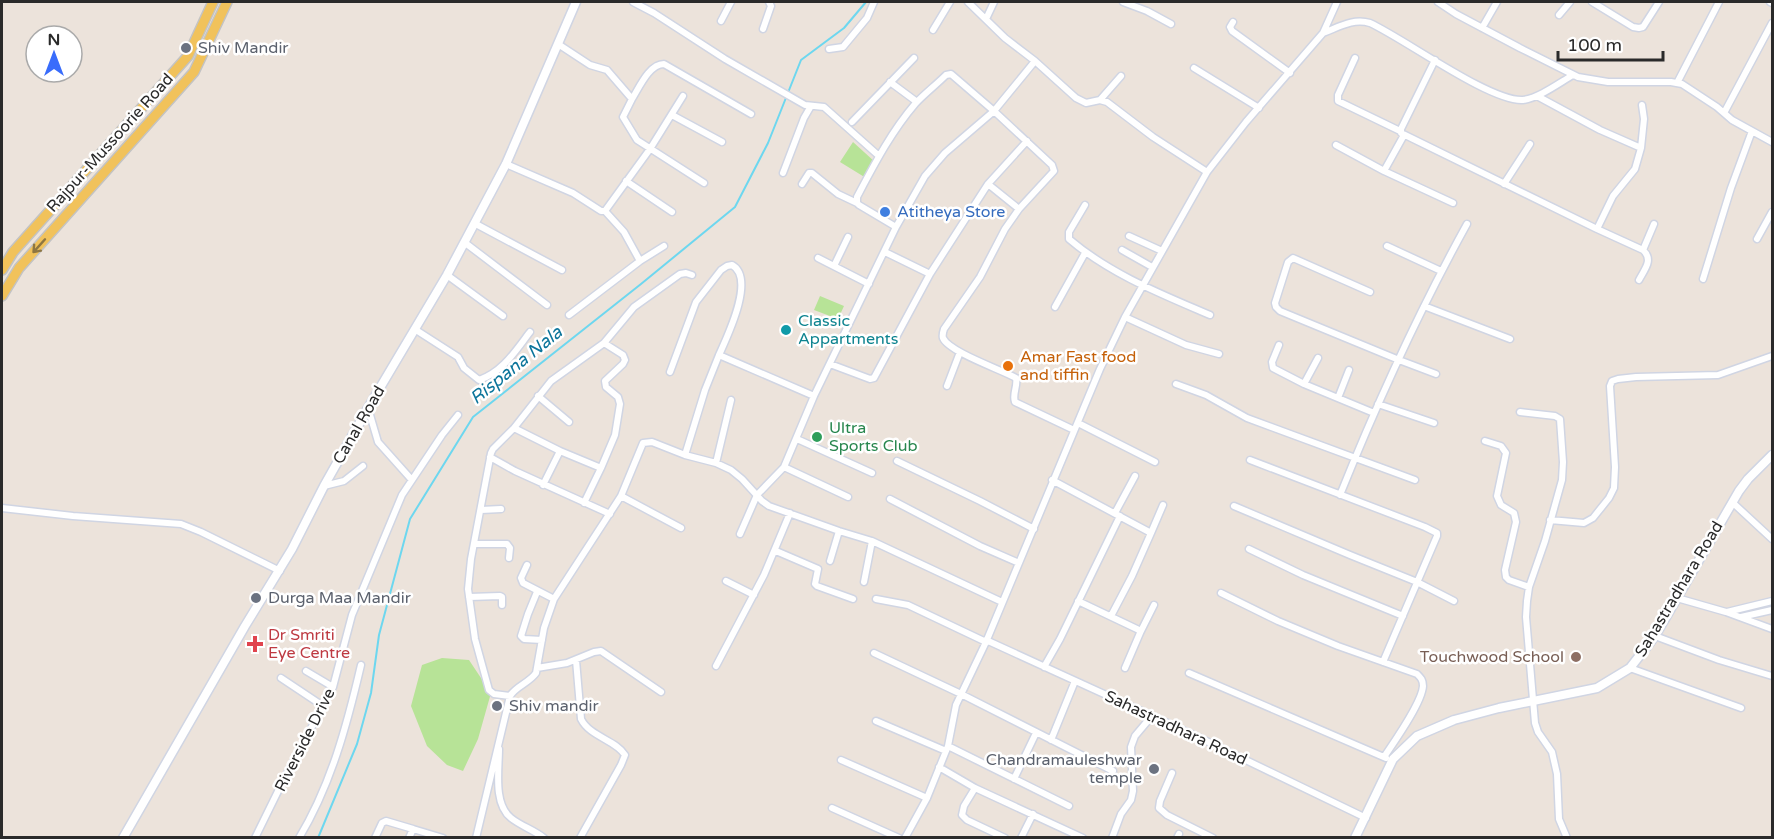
<svg xmlns="http://www.w3.org/2000/svg" width="1774" height="839" font-family="'Varela Round',sans-serif">
	<rect width="100%" height="100%" fill="#ece3db"/>
	<path fill="#b7e397" d="M853 142 875 162 866 178 840 162Z
		M820 296 844 306 838 319 814 310Z
		M442 658 469 660 491 693 478 739 463 771 447 765 427 746 411 706 422 665Z"/>
	<g fill="none" stroke-linecap="round" stroke-linejoin="round">
		<path stroke="#6dd7ef" stroke-width="2" d="M318 838 357 744 371 693 379 635 410 519 473 417 641 284 735 207 768 143 801 60 844 28 866 2"/>
		<g stroke="#d0d5e3" stroke-width="9">
			<path id="street" d="M633 2 654 13 725 59 805 105 824 107 879 156
				M968 2 1005 38 1035 61 1076 98 1086 103 1100 100 1107 102 1153 137 1207 172
				M1123 2 1147 11 1171 24
				M1438 2 1456 14 1520 48 1578 77 1608 82H1671L1682 84 1717 107 1732 120 1772 142
				M1592 2 1633 27 1639 28 1643 27 1659 2
				M1770 2 1772 3
				M1559 15 1570 2
				M986 19 994 2
				M721 21 731 2
				M1233 22 1230 27 1232 31 1290 73
				M1482 28 1497 2
				M763 29 771 6 769 2
				M933 30 950 2
				M1323 33C1339 27 1353 18 1370 23 1405 39 1490 102 1523 100 1539 98 1559 83 1573 75
				M558 44 590 65 607 70 632 99C639 88 649 64 664 64L751 114
				M829 49 843 47 867 18 874 2
				M1355 58 1338 95V101L1400 131
				M1435 60 1401 129V133L1597 229 1613 196 1635 169 1641 148 1600 130 1537 96
				M1035 61 994 111 1052 165 1054 171 1019 209 1005 229 980 277 944 329C943 332 942 335 943 338 949 352 1002 370 1016 378 1018 386 1012 394 1015 402L1074 430
				M1194 68 1259 108
				M890 82 917 102
				M1677 83 1719 2
				M632 99 623 117 637 140 704 183
				M1100 100 1121 76
				M1724 113 1772 23
				M672 115 722 142
				M852 122 914 58
				M1336 145 1384 171 1453 203
				M1641 148 1644 119 1642 105
				M506 164 573 193 601 211H605L650 149 683 96
				M1384 171 1404 135
				M783 173 804 118 811 106
				M626 181 672 212
				M802 184 809 173H812L838 194 857 203
				M988 184 1019 209
				M1504 184 1530 144
				M1085 205 1069 232V239C1110 274 1161 294 1210 315
				M605 211 624 232 640 261
				M474 223 562 270
				M1597 229 1643 250C1654 260 1644 270 1639 280
				M1129 236 1162 251
				M1757 239 1772 212
				M464 242 547 305
				M1387 246 1441 271
				M1122 250 1152 267
				M1643 250 1654 224
				M818 258 869 284
				M834 266 848 237
				M930 274 988 184 1027 141
				M447 275 503 316
				M1703 279 1731 188 1752 131
				M1370 292 1293 258 1288 262 1275 303 1276 307 1280 311 1399 360 1436 374
				M1424 306 1510 339
				M1055 307 1085 253
				M569 315 640 261 664 246
				M1125 317 1186 345 1219 354
				M416 330 458 357 464 368 479 380C503 372 516 350 530 332
				M1279 345 1272 362 1273 368 1304 384 1374 413
				M830 364 870 379 874 378 930 274 885 252
				M670 372 696 302 721 270 727 266 732 265C756 278 727 337 719 355L814 396
				M1176 384 1206 395 1247 418 1415 480
				M1304 384 1318 358
				M947 386 960 352
				M538 396 569 422
				M1338 398 1349 370
				M1378 404 1434 423
				M368 408 378 442 411 479
				M1520 412 1555 416 1560 419 1563 462 1562 480 1545 541 1529 587 1527 601 1526 617 1535 723 1538 732 1552 752 1557 774 1559 819 1567 838
				M1078 423 1155 462
				M514 428 560 451 601 468 584 503
				M797 439 872 473
				M1485 441 1501 446 1506 453 1497 496 1501 505 1514 513 1516 522 1505 570 1506 577 1509 580 1529 587
				M685 455 705 390 719 355
				M490 457 515 471 610 514
				M1250 460 1425 527 1437 533V536L1383 662
				M897 461 980 501 1034 529
				M716 463 731 400
				M784 467 848 497
				M601 468 615 435 620 404 618 397 606 387 605 381 623 364 625 360 623 355 604 343
				M1052 480 1151 533 1132 576 1111 616
				M543 485 560 451
				M324 486 344 481 363 466
				M1340 495C1377 403 1419 311 1467 224
				M621 496 681 528
				M890 499 980 546 1019 563
				M1732 502 1772 539
				M1234 506 1350 555 1417 582 1454 601
				M2 508 73 516 181 524 201 532 280 571
				M481 510 501 509
				M1115 513 1135 476
				M1550 520 1584 523 1593 518 1609 498 1614 488 1615 467 1610 386 1612 381 1618 379 1636 377 1718 375 1772 356
				M1151 533 1163 505
				M740 534 757 495 784 467 814 396 896 227 925 176 945 153 994 111 951 74 946 75C936 85 924 94 915 104 891 132 874 165 857 197V203L859 205 896 227
				M474 544H507L510 548 509 558
				M1249 549 1303 575 1403 616
				M776 551 818 569 815 584 817 586 853 599
				M830 561 839 531
				M527 565 521 578 523 583 554 599
				M726 581 754 595
				M864 582 872 541
				M537 592 528 614 521 636 524 639 542 640
				M1221 593 1278 621 1338 646 1417 674C1421 678 1423 680 1423 686 1422 703 1394 742 1384 757
				M469 597 500 596 502 597V605
				M1677 598 1726 612 1772 629
				M876 599 908 605 986 642
				M1078 601 1139 630 1140 633 1125 668
				M1727 612 1772 601
				M1741 617 1772 610
				M1140 633 1154 605
				M1655 636 1719 660 1772 676
				M986 640 1196 736 1366 818
				M874 653 961 694 1113 771
				M576 660 581 719C590 737 616 740 625 755L621 765 580 838
				M716 666 764 575 790 513
				M1044 667 1060 639 1120 516
				M537 668 567 663 594 652 601 651 661 692
				M1630 668 1741 708
				M306 671 333 687
				M1189 673 1386 758
				M281 678 323 706
				M510 696 494 694 489 690 475 639 468 589 471 559 491 453 493 449 514 428 551 381 604 343 634 307 680 274 686 273 692 275
				M876 721 946 751
				M1051 740 1075 681
				M948 746 1069 806
				M499 749C499 769 493 804 511 818 521 826 534 830 544 838
				M841 760 927 798
				M939 767 975 788 1083 838
				M1172 773 1160 801 1159 808 1167 815 1213 838
				M1014 779 1036 733
				M975 788 964 806 962 815 967 820 1005 838
				M832 808 899 838
				M255 838 283 781 333 687 352 615 402 495 442 435 458 415
				M299 838C331 785 347 725 361 665
				M375 838 382 823 386 821 413 829
				M409 838 413 829 443 838
				M476 838 510 696C516 686 529 683 536 673L544 628 554 599 621 496 643 443 652 442 685 455 716 463 731 470 742 479 762 501 769 506 839 531 872 541 1002 602
				M905 838 927 798 948 746 956 705 986 642 1100 369 1125 317 1207 172 1246 122 1323 33 1337 2
				M1021 838 1033 814
				M1112 838 1121 814 1131 800 1133 791 1131 747 1135 736 1151 717
				M1177 838 1179 834"/>
		</g>
		<g stroke="#d0d5e3" stroke-width="11">
			<path id="secondary" d="M123 838 245 626 292 549 324 486 368 408 447 275 506 164 576 2
				M1355 838 1393 759 1417 736 1454 720 1499 708 1597 688 1630 668 1655 636 1739 491 1748 479 1772 455"/>
		</g>
		<g stroke="#c3c3c3" stroke-width="12">
			<path id="primary" d="M2 270 13 252 188 56 213 2
				M2 296 19 268 194 72 227 2"/>
		</g>
		<use href="#street" stroke="#fff" stroke-width="6"/>
		<use href="#secondary" stroke="#fff" stroke-width="8"/>
		<use href="#primary" stroke="#f1c25b" stroke-width="9"/>
	</g>
	<defs><path id="oneway-shaft" d="M-6 0H5M1.5-3L5.5 0L1.5 3" fill="none" stroke-width="1.6" stroke-linecap="round" stroke-linejoin="round" transform="scale(1.5)"/></defs>
	<use stroke="#8e7642" href="#oneway-shaft" transform="translate(39 246) rotate(132)"/>
	<g fill="#6b7280" stroke="#fff" stroke-width="2">
		<circle cx="186" cy="48" r="6"/>
		<circle cx="256" cy="598" r="6"/>
		<circle cx="497" cy="706" r="6"/>
		<circle cx="1154" cy="769" r="6"/>
	</g>
	<circle fill="#3f7fe0" stroke="#fff" stroke-width="2" cx="885" cy="212" r="6"/>
	<circle fill="#0f9aa8" stroke="#fff" stroke-width="2" cx="786" cy="330" r="6"/>
	<circle fill="#e8710a" stroke="#fff" stroke-width="2" cx="1008" cy="366" r="6"/>
	<circle fill="#2e9e5b" stroke="#fff" stroke-width="2" cx="817" cy="437" r="6"/>
	<path fill="#e0444e" stroke="#fff" stroke-width="2" d="M252 635h6v6h6v6h-6v6h-6v-6h-6v-6h6z"/>
	<circle fill="#8d6e63" stroke="#fff" stroke-width="2" cx="1576" cy="657" r="6"/>
	<g text-anchor="middle" dominant-baseline="central" stroke-width="5" stroke-linejoin="round" paint-order="stroke">
		<g font-size="16" fill="#5b616d" stroke="#fff" text-anchor="start">
			<text x="198" y="48">Shiv Mandir</text>
			<text x="268" y="598">Durga Maa Mandir</text>
			<text x="509" y="706">Shiv mandir</text>
			<text x="1142" y="760" text-anchor="end">Chandramauleshwar<tspan x="1142" dy="18">temple</tspan></text>
		</g>
		<g font-size="16" fill="#2a2a2a" stroke="#fff">
			<text transform="translate(110 143) rotate(-48)">Rajpur-Mussoorie Road</text>
			<text transform="translate(359 425) rotate(-60)">Canal Road</text>
			<text transform="translate(1679 589) rotate(-59)">Sahastradhara Road</text>
			<text transform="translate(1176 728) rotate(25)">Sahastradhara Road</text>
			<text transform="translate(305 740) rotate(-63)">Riverside Drive</text>
		</g>
		<g font-size="16" fill="#366cbe" stroke="#fff" text-anchor="start">
			<text x="897" y="212">Atitheya Store</text>
		</g>
		<g font-size="16" fill="#0d838f" stroke="#fff" text-anchor="start">
			<text x="798" y="321">Classic<tspan x="798" dy="18">Appartments</tspan></text>
		</g>
		<g font-size="16" fill="#c56008" stroke="#fff" text-anchor="start">
			<text x="1020" y="357">Amar Fast food<tspan x="1020" dy="18">and tiffin</tspan></text>
		</g>
		<g font-size="16" fill="#27864d" stroke="#fff" text-anchor="start">
			<text x="829" y="428">Ultra<tspan x="829" dy="18">Sports Club</tspan></text>
		</g>
		<g font-size="16" fill="#be3a42" stroke="#fff" text-anchor="start">
			<text x="268" y="635">Dr Smriti<tspan x="268" dy="18">Eye Centre</tspan></text>
		</g>
		<g font-size="16" fill="#785e54" stroke="#fff" text-anchor="end">
			<text x="1564" y="657">Touchwood School</text>
		</g>
		<g font-size="18" font-style="italic" fill="#0c759b" stroke="#fff">
			<text transform="translate(516 365) rotate(-39)">Rispana Nala</text>
		</g>
	</g>
	<rect width="1774" height="839" fill="none" stroke="#2a2a2a" stroke-width="6"/>
	<g transform="translate(54 54)"><circle r="28" fill="#ffffff" stroke="#aaaaaa" stroke-width="1.5"/>
	<path d="M0-4.5L10 22L0 15L-10 22Z" fill="#396cfb"/>
	<text y="-9" font-size="16" font-weight="bold" text-anchor="middle" fill="#2a2a2a">N</text>
	</g>
	<path d="M1558 51v9h105v-9" fill="none" stroke="#2a2a2a" stroke-width="3"/>
	<text x="1567" y="51" font-size="18" fill="#2a2a2a" stroke="#ffffff" stroke-width="4.5" paint-order="stroke">100 m</text>
</svg>
